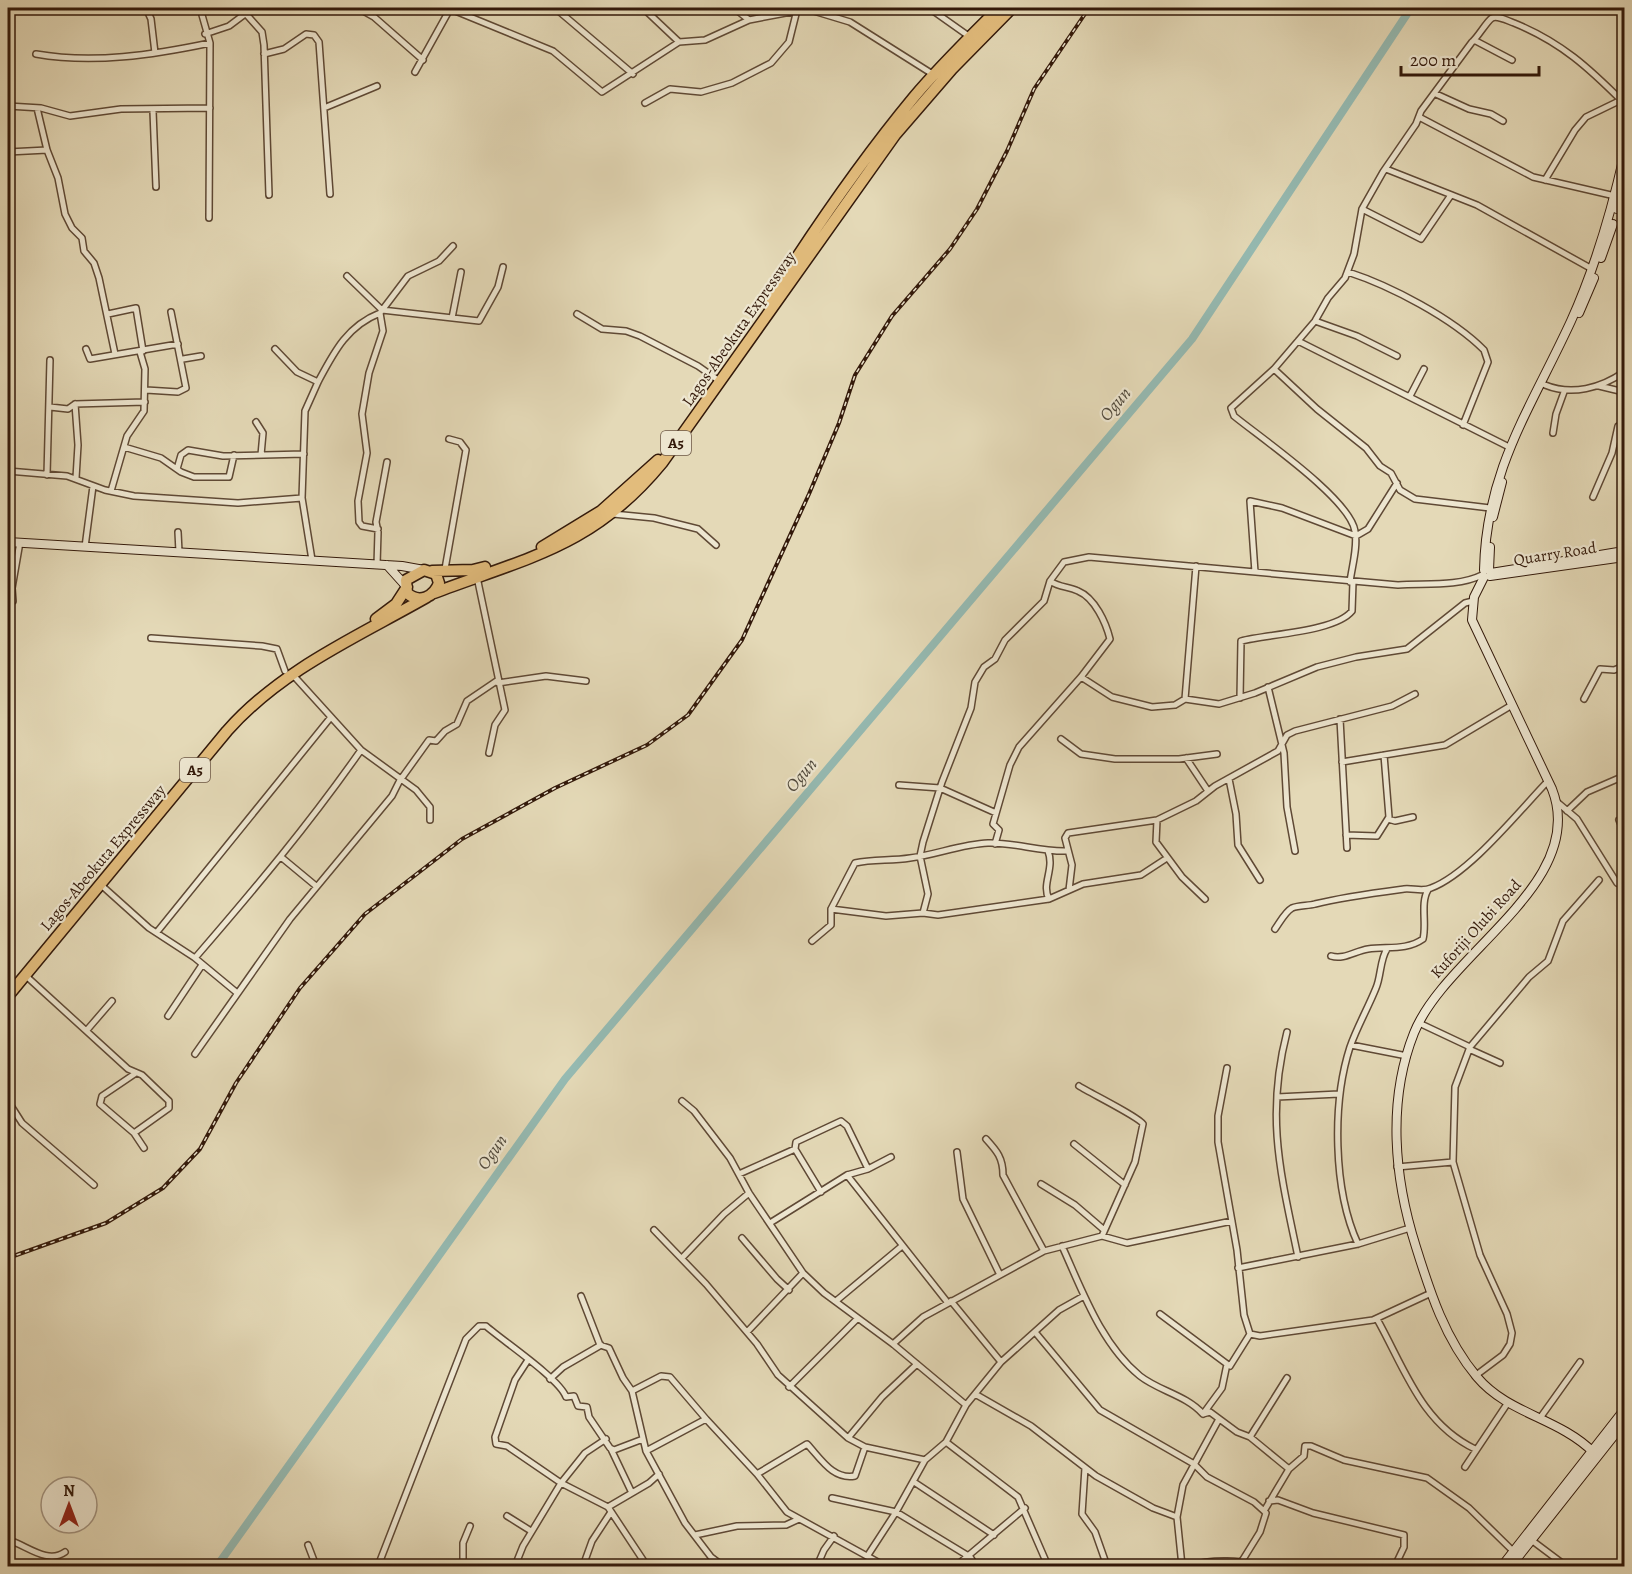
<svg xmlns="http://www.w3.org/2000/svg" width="1632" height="1574" font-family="Alegreya,serif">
	<rect width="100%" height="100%" fill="#e4d9b7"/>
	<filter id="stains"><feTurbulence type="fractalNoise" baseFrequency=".00333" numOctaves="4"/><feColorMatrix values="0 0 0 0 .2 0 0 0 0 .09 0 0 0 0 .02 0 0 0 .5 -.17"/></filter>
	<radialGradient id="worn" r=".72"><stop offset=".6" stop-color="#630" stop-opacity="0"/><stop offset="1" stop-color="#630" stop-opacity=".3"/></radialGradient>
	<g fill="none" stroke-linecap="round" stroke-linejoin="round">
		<path stroke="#95bab2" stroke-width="8" d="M217 1566 565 1079 1192 339 1411 8"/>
		<g stroke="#5f4935" stroke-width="8">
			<path id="street" d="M146 8 151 19 155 53
				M200 8 210 43 209 218
				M358 8 374 17 423 60
				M448 8 553 51 602 92 679 42 705 40 749 20 807 9 850 22 934 75
				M555 8 633 74
				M643 8 679 42
				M734 8 749 20
				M929 8 970 37
				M8 10 37 8
				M246 14 262 32 264 45 269 195
				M205 34 229 26 253 8
				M1474 40 1512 60
				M36 54C93 64 153 55 210 43
				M264 54 284 49 306 34 314 35 319 42 330 194
				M415 72 450 9
				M1436 94 1469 109 1491 114 1503 121
				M645 103 670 89 701 92 732 83 771 63 789 42 797 10
				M8 106 41 108 70 116 121 109 210 108
				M37 108 47 150 58 178 65 214 72 228 82 238 84 251 94 263 99 278 115 354
				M324 108 377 86
				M153 111 156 187
				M1419 117 1533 177 1615 196
				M8 152 47 150
				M1386 169 1477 205 1592 269
				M1545 180 1575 130 1586 117 1621 100
				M1362 209 1421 239 1451 195
				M1348 272C1391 286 1452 318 1484 350L1488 362 1463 425
				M347 276 382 310 479 321 498 287 503 267
				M108 314 136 308 143 351
				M577 314 602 329 626 331 640 336 698 366 718 380
				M452 318 461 272
				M1315 321 1357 336 1397 356
				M1298 341 1509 447
				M86 349 90 359 178 344
				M275 349 297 372 318 382 305 411 302 498 312 560
				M183 359 201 356
				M1274 369 1317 409 1366 448 1380 466 1391 473 1400 490 1415 499 1490 508
				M318 382C334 352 347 326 380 313
				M1545 385C1572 396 1601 388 1624 372
				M1599 386 1624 392
				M146 390 178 392 186 388 171 312
				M1410 396 1424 369
				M75 404 145 402
				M50 407 68 409 75 404 78 445 76 478
				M256 422 263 433 261 455
				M1553 433 1556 414 1564 392
				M124 447 161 458 181 472 194 477H229L234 455
				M177 469 181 455 188 450 223 456 304 454
				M8 471 67 476 105 490 134 496 238 503 302 498
				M47 475 50 360
				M111 491 127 436 144 411 145 369 140 352
				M1593 497 1612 453 1618 426 1624 424
				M613 514 654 518 698 529 716 545
				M378 529 362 526 359 522 358 501 367 453 362 414 369 373 383 331 380 313 408 276 439 261 453 246
				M178 532 179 552
				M85 547 93 486
				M377 565 378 532 376 522 387 462
				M445 569 466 450 460 442 449 439
				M1255 572 1250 501 1282 508 1356 536 1368 529 1397 483
				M477 577 505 710 495 725 489 753
				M1350 582C1352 566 1358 547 1355 531 1350 499 1261 438 1234 416L1231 408 1274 369 1315 321 1328 298 1345 278 1354 254 1362 209 1383 172 1416 124 1421 111 1472 42C1478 37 1487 21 1492 18 1497 15 1508 21 1514 23 1561 42 1589 68 1624 103
				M13 601 12 588 20 542
				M151 638 262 646 277 649 285 671
				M293 675 361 750 416 790 430 807V820
				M1081 677 1112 697 1152 707 1175 705 1185 699 1219 704 1255 693 1317 667 1356 657 1407 649 1465 603 1473 601
				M498 683 546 676 586 681
				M1268 687 1284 753 1287 807 1295 851
				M1240 698 1241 641C1268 634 1335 632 1352 611L1353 582
				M1185 699 1196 566
				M1584 699 1600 669 1614 670 1624 666
				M1340 719 1347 848
				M1061 739 1081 754 1115 759H1179L1217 754
				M1186 758 1208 791
				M1342 762 1445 745 1512 705
				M401 779 429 740 436 741 445 731 457 724 467 701 498 680
				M1229 779 1236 814 1238 845 1260 880
				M899 785 940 788 996 813
				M1557 802 1577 819 1617 883
				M1567 811 1587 792 1624 776
				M1388 819 1395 821 1413 817
				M1157 820 1156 842 1182 877 1205 899
				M1619 820 1624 831
				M1346 835 1377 836 1389 817 1384 755
				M995 844 999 830 993 824 1010 765 1019 747 1081 677 1110 639C1106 623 1095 598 1078 591 1068 586 1060 588 1050 581
				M1048 851C1055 869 1041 884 1049 899
				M281 857 316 886
				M100 884 149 928 195 958 236 992
				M1069 890 1072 865 1065 838 1068 833 1157 820 1196 801 1215 786 1278 751 1287 735 1295 731 1392 706 1415 694
				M831 909 886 916 923 913 938 915 1049 899 1083 884 1141 875 1167 858
				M923 913 928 894 920 856 923 842 942 782 971 708 975 682 984 667 995 659 1005 640 1044 601 1050 581 1064 562 1089 557 1398 585C1424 583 1458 587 1482 575
				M1275 929C1280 922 1285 912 1292 908 1299 905 1308 906 1315 904 1343 897 1374 893 1404 889 1413 888 1423 892 1431 888 1469 874 1519 811 1548 781
				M157 932 331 717
				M812 941 831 925V909L855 863C873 859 891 861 910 858 935 855 962 844 988 843 1014 842 1040 852 1067 851
				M1331 956C1344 960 1355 951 1368 949 1386 946 1406 951 1423 939 1427 924 1420 903 1428 890
				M195 958C253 891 310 823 361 750
				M25 975 128 1069 142 1075 169 1101V1108L134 1133
				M168 1016 202 965
				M1419 1023 1470 1047
				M87 1030 112 1001
				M1287 1032C1265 1117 1281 1175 1298 1257
				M1351 1045 1407 1056
				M1469 1049 1500 1063
				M195 1054 290 919 392 796 400 780
				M1227 1068 1218 1116V1142L1237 1250 1244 1315 1250 1334 1260 1336 1373 1320 1429 1294
				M136 1073 102 1096 100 1104 134 1133 144 1148
				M1079 1086C1090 1093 1139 1117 1143 1124L1135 1162 1102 1236
				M1277 1097 1339 1094
				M8 1101 22 1123 94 1185
				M682 1101 694 1111 730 1158 749 1193 803 1273 824 1293 893 1344 966 1405
				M986 1139C997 1151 1003 1158 1003 1175L1044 1251
				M1074 1144 1125 1185
				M795 1149 821 1192
				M957 1152 963 1199 1000 1275
				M1397 1167 1453 1162
				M739 1174 795 1149 796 1142 841 1121 847 1126 868 1169
				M847 1175 948 1303
				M1041 1184 1075 1205 1103 1229
				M770 1223 847 1175 868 1169 891 1157
				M654 1230 706 1284 757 1344 778 1375 848 1438 865 1447 925 1460
				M742 1238 777 1279 789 1290
				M1358 1244C1333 1190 1332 1103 1350 1047 1357 1027 1368 1008 1376 988 1381 977 1380 959 1387 949
				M1062 1246C1082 1290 1101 1344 1140 1376 1159 1391 1186 1395 1203 1414L1210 1412 1237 1432 1250 1437 1289 1469
				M682 1258 724 1214 749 1193
				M1238 1268 1358 1244 1410 1228
				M581 1296 600 1345 609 1348 623 1378 632 1391 646 1451 685 1523 711 1557 723 1566
				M836 1301 902 1246
				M951 1301 1001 1362
				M1160 1314 1227 1364
				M1377 1319C1405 1369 1421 1423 1475 1449
				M747 1332 803 1273
				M1035 1332 1100 1410 1194 1464 1207 1477 1254 1502 1264 1511
				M893 1344 923 1317 1044 1251 1102 1236 1127 1243 1232 1221
				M1475 1376 1503 1355 1510 1344 1512 1333 1507 1314 1480 1255 1453 1162 1455 1087 1470 1047 1529 977 1548 961 1563 921 1599 880
				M550 1379 563 1367 601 1345
				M789 1387 857 1319
				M632 1391 661 1376 670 1377 706 1419
				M975 1394 1031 1426 1096 1476 1153 1508 1177 1517
				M1203 1414 1222 1388 1227 1364 1230 1366 1250 1334
				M1540 1418 1580 1362
				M1250 1437 1287 1378
				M848 1438 882 1397 917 1364
				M606 1439 585 1453 561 1483 608 1507 647 1566
				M946 1442 1018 1497 1048 1566
				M611 1449 632 1493
				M646 1451 706 1419 757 1474 787 1512 885 1566
				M1465 1467 1507 1404
				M1085 1468 1082 1514 1095 1532 1107 1566
				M757 1474 807 1444C821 1459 833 1480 855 1476L865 1447
				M914 1482 994 1535
				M832 1498 896 1512 970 1557 976 1566
				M1269 1501 1278 1500 1313 1513 1404 1535V1547L1395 1566
				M608 1507 649 1483 659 1474
				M507 1516 531 1531
				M695 1535 737 1526 786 1525 799 1519
				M1530 1539 1566 1566
				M8 1540C25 1544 47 1565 65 1552
				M308 1545 316 1566
				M868 1555 896 1512 925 1460 946 1442 966 1405 1001 1362 1059 1310 1084 1296
				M1242 1561 1260 1532 1266 1513 1264 1511 1289 1469 1304 1456 1305 1446H1311L1344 1460 1427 1478 1469 1508 1514 1552
				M378 1566 466 1339 479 1326H486C503 1341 560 1379 566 1397L574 1396 578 1406 587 1407 589 1417 610 1448 614 1450 643 1439
				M463 1566V1543L470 1526
				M515 1566 523 1546 561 1483 507 1446 496 1444 495 1437 515 1380 528 1360
				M583 1566 592 1541 611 1512
				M817 1566 824 1550 834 1536
				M956 1566 1025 1508
				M1182 1566 1177 1517 1183 1485 1219 1419
				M1188 1566C1218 1557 1244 1562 1275 1566"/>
		</g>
		<g stroke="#33190a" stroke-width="10">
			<path id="secondary" d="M1617 209 1624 181
				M1601 258 1613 224
				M1579 313 1594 278
				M1493 517 1502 482
				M8 542 402 566 424 570
				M387 565 405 585
				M1484 570C1486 470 1531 408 1571 321 1595 268 1611 213 1624 156
				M1489 570 1490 547
				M1491 573 1624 551
				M1490 576 1624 557
				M1484 577 1474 597 1472 620 1552 789C1589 883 1446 953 1414 1033 1387 1101 1394 1178 1416 1247 1430 1292 1445 1339 1477 1377 1508 1414 1559 1418 1593 1452
				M1502 1566 1624 1410
				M1511 1566 1624 1423"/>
		</g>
		<g stroke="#33190a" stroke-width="13">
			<path id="highway" d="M768 302C813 231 861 161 914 97 940 66 970 37 999 8
				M542 547 601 511 658 460
				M424 570 436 574 439 583C434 597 419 604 407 593L406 580Z
				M432 571 473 570 485 567
				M434 593C529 557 594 546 662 463L895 135 952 69 1012 8
				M376 619 396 604 407 587
				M8 996 227 731C282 669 357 637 427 597"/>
		</g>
		<use href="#street" stroke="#ede6d0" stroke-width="5"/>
		<use href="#secondary" stroke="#ede6d0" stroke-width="8"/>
		<use href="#highway" stroke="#e2bc7c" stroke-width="10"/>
		<g stroke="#33190a" stroke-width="4">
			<path id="rail" d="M8 1258 106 1223 163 1188 200 1149 236 1083 300 988 365 914 462 839 555 788 647 745 688 715 742 640 809 494 839 423 855 375 892 316 950 249 977 209 1007 151 1034 89 1089 8"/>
		</g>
		<use href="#rail" stroke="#ede6d0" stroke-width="1.5" stroke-dasharray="4.5" stroke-linecap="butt"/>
	</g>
	<g text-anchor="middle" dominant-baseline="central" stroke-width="4.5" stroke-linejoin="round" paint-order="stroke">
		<g fill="#ede6d0" stroke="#6b5645" stroke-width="1.5">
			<rect x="661" y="431" width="30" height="24" rx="4.5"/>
			<rect x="180" y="758" width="30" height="24" rx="4.5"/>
		</g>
		<g font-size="15" font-weight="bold" fill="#33190a">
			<text x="676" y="443">A5</text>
			<text x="195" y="770">A5</text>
		</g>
		<g font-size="16" fill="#33190a" stroke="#ede6d0">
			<text transform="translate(739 329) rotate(-55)">Lagos-Abeokuta Expressway</text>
			<text transform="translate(1555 554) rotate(-9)">Quarry Road</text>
			<text transform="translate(103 858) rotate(-50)">Lagos-Abeokuta Expressway</text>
			<text transform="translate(1476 929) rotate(-48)">Kuforiji Olubi Road</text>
		</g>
		<g font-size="18" font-style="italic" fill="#50493c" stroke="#ede6d0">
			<text transform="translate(1115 404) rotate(-50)">Ogun</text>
			<text transform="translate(801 775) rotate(-50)">Ogun</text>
			<text transform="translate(492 1152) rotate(-55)">Ogun</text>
		</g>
	</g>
	<rect width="1632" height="1574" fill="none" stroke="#e4d9b7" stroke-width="30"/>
	<rect x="9" y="9" width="1614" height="1556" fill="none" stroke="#33190a" stroke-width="3"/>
	<rect x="15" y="15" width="1602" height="1544" fill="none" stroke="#33190a" stroke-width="1.5"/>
	<g transform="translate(69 1505)"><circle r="28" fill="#ede6d0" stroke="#a39481" stroke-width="1.5"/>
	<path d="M0-4.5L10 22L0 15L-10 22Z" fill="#8f2418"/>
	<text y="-9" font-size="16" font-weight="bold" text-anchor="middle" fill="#33190a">N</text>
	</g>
	<path d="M1401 66v9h138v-9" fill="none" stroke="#33190a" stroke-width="3"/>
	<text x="1410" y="66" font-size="18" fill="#33190a" stroke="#ede6d0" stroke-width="4.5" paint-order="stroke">200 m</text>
	<rect width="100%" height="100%" filter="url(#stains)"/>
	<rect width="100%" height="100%" fill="url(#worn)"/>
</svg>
